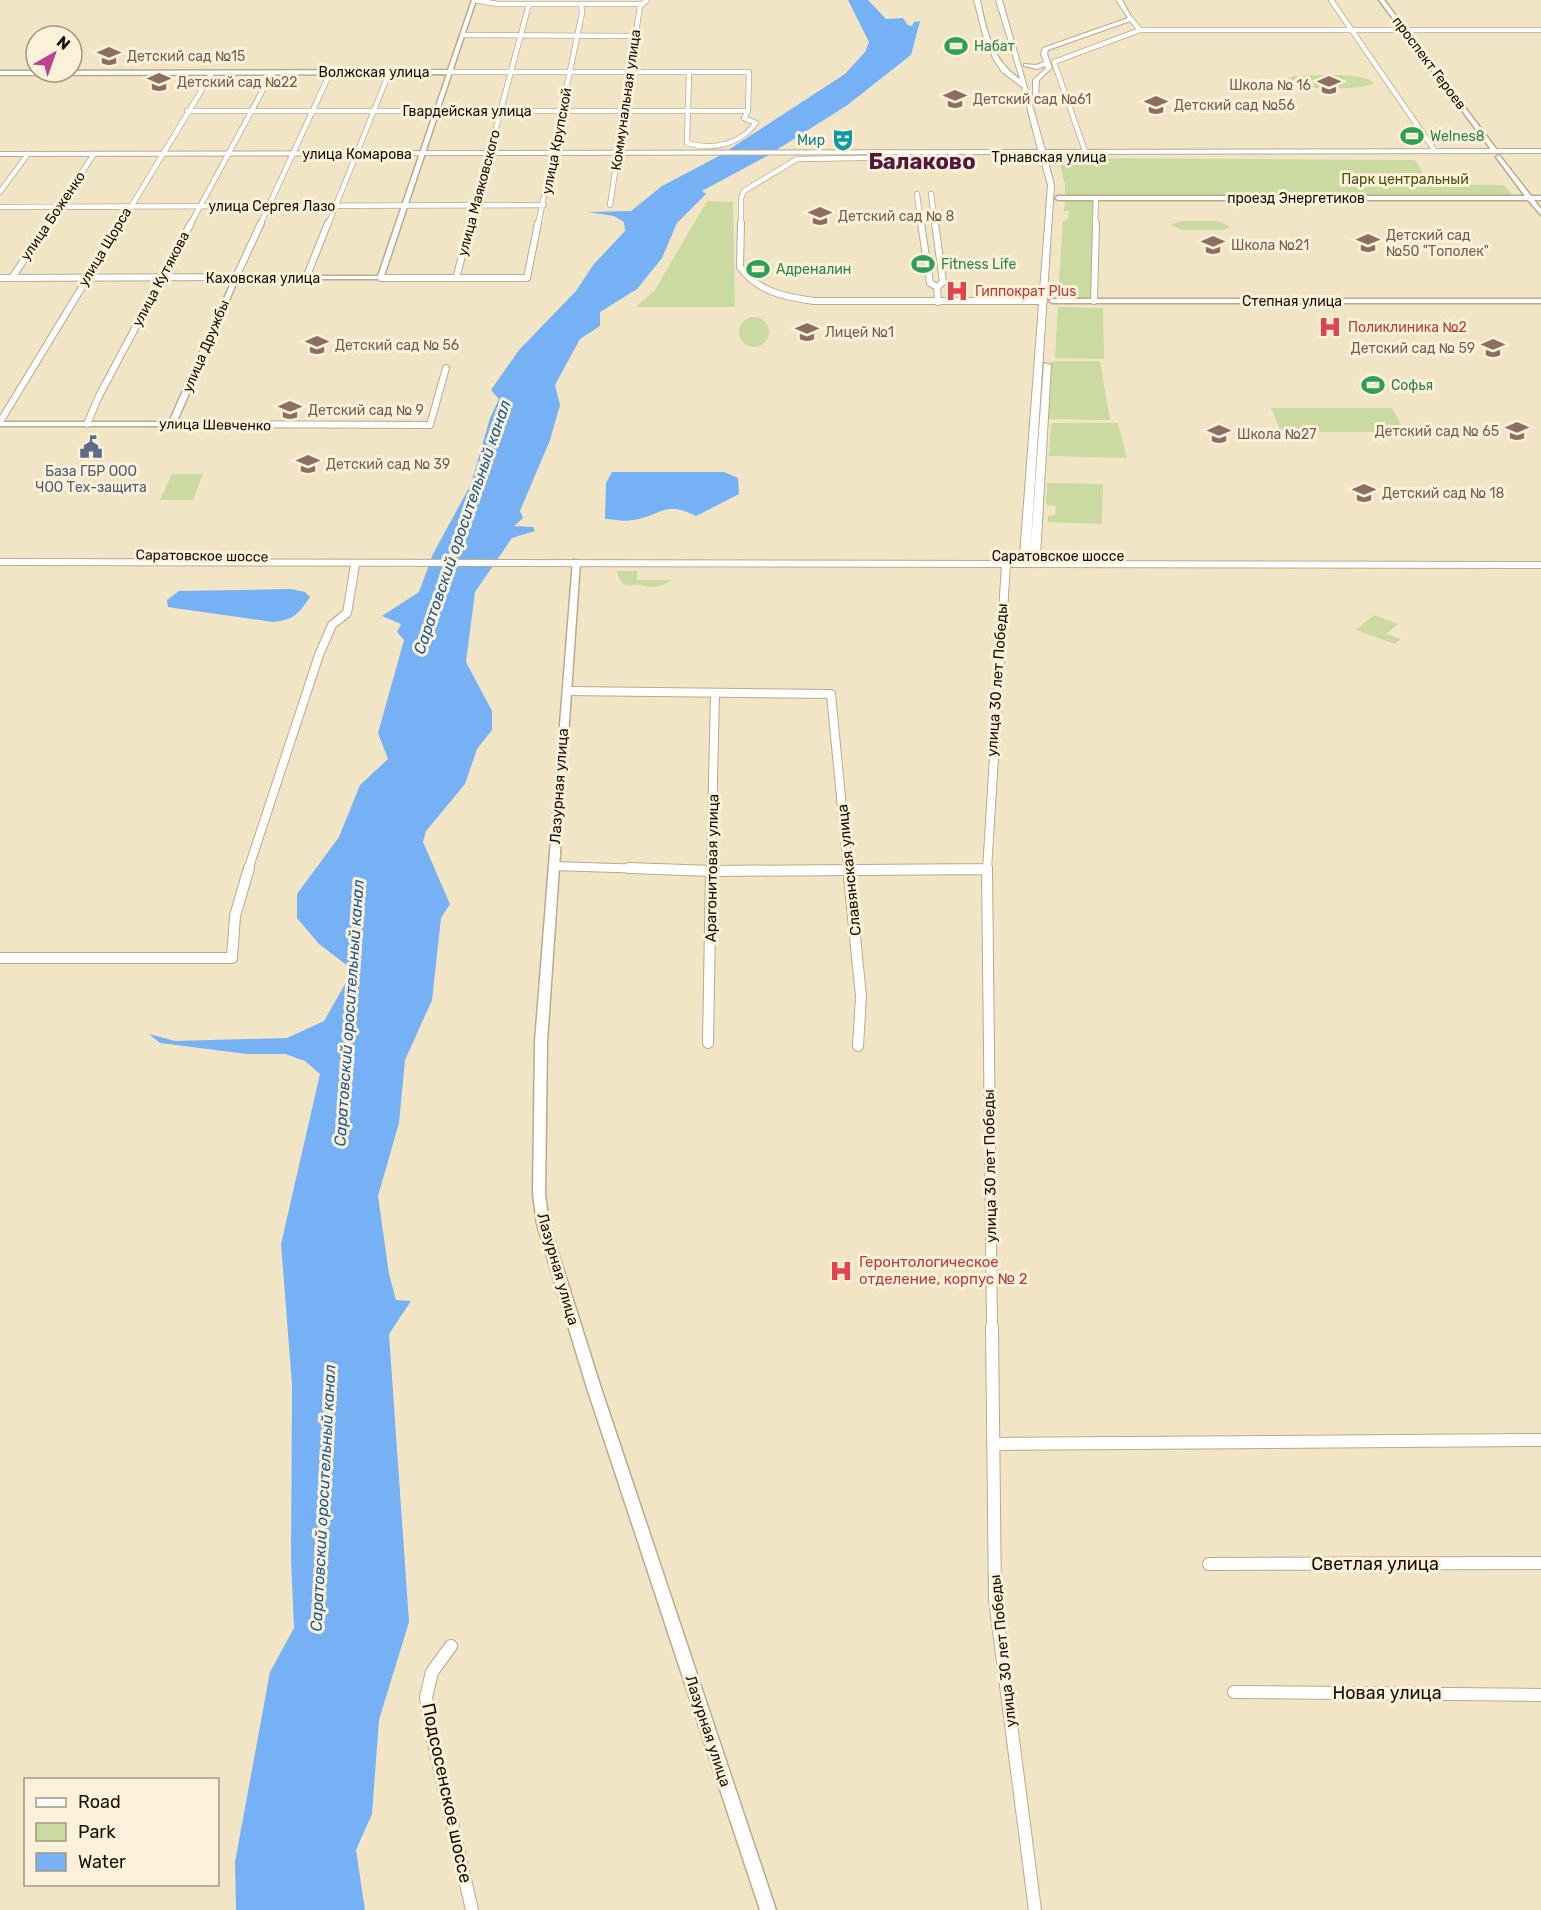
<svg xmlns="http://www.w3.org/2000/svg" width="1541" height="1910" font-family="Rubik,sans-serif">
	<rect width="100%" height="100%" fill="#f2e5c5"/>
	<path fill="#cadaa0" d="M1293 76C1310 76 1363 71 1374 83 1363 91 1293 90 1282 81Z
		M1064 158 1415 160 1430 184 1504 185 1514 197H1071L1065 195V184L1059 161Z
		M1071 199 1093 200 1094 205 1091 299 1058 296 1063 221 1068 219 1069 211H1064L1065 201Z
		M707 201 733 202 735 307H636L655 290Z
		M1180 221H1219L1230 227 1224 230H1183L1171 225Z
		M1058 307 1103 308 1104 359 1055 358Z
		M739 332a15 15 0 1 1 30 0a15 15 0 1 1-30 0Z
		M1057 361H1100L1110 420 1047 419 1051 362Z
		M1271 408H1392L1405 432H1281Z
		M1051 423H1118L1127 458 1049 456Z
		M172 474H203L193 500H160Z
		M1047 483 1103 484 1102 524 1048 522V516L1055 515 1056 506 1046 505Z
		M617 571H637V580H672C661 587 650 589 641 585 633 582 622 594 617 571Z
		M1374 615 1398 624 1386 634 1401 639 1395 644 1356 630Z"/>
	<path fill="#76b1f5" d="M848 0H868L886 19 903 18 908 25 912 26 914 22 920 21 911 55 846 106 767 156 702 191 706 194 677 223 662 258 637 289 600 312V326L580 339 555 385 560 405 550 440 520 511 523 518 514 526 533 527 535 531 512 538 475 592 466 662 492 711V730L477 749 465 784 426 831 423 842 450 904 441 918 432 1000 405 1060 399 1123 378 1196 389 1274 396 1300 411 1301 389 1334 409 1622 379 1720 372 1814 356 1850 365 1910H236L235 1862 270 1672 294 1628 291 1560 292 1384 281 1244 320 1074 305 1061 285 1054H247L160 1043 149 1034 175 1041 287 1038 324 1021 353 970 319 944 297 918V894L339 837 360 785 388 759 378 733 404 640 397 632 401 624 382 616 419 592 433 554 471 484 490 418 499 399 491 390 519 350 576 291 594 264 625 231 624 222 614 216 588 212 631 211 662 186 719 156 845 74 865 52 869 42Z
		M612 472H724L738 478 739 494 696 516C664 500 661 516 633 520 624 522 613 519 605 519L606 483Z
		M291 589 305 592 310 597C299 614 293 620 273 622L174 608 168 607 167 600 179 591Z"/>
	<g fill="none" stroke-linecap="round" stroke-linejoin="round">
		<g stroke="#b8ab8d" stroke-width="6">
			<path id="minor-far4" d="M474 0 498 4H643
				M1331 0 1435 151
				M1140 30H1541
				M463 35 635 36
				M451 72H689
				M689 72H749L748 111 744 118 756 123C740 144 713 151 687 143Z
				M187 111H748
				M1085 151 1054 62 1140 30 1131 19
				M0 192 28 154
				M917 194 921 225
				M931 194 935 225
				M610 205 640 6 647 0
				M0 207 544 205
				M47 225 94 154
				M120 225 212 73
				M190 225 272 73
				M260 225 330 73
				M328 225 389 73
				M470 225 529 4
				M538 225 582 13 581 4
				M741 225V198L744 191 797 159 921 157
				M1095 225 1096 198"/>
		</g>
		<g stroke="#b8ab8d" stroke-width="8">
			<path id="minor-far3" d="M741 223 740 267C758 292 785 297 814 301H1044
				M921 223 930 283 937 287 938 302
				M935 223 943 282 937 287
				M0 278 236 277 261 223
				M12 278 48 223
				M306 278 328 223
				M381 278H527L538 223
				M456 278 471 223
				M1094 301 1096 223
				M0 422 121 223
				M87 424 99 396 191 223
				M172 424 430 425 446 368"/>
		</g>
		<g stroke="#b8ab8d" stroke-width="10">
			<path id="minor-far2" d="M567 691 831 694 848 870
				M553 866 677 870
				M248 870 319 655 332 625 347 613 355 565
				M711 870 715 693
				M864 870 987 869
				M987 870 1006 564"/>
		</g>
		<g stroke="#b8ab8d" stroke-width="12">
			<path id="minor-far1" d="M629 868 712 871 987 869
				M848 868 861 996 858 1046
				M987 868 992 1328
				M0 958H232L235 916 249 868
				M708 1043 711 868"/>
		</g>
		<g stroke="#b8ab8d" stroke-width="14">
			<path id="minor" d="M992 1327 995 1600 1035 1910
				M993 1444 1541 1440
				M1209 1564 1541 1563
				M451 1646 432 1672 426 1697 432 1735 472 1910
				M1234 1692 1541 1695"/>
		</g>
		<g stroke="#b8ab8d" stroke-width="3">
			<path id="tertiary" d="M472 0H476L383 279H238L175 426H0V422H169L234 276H378L447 74 0 75V71L448 70Z
				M1379 0H1384L1497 150V152H1493Z
				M1499 155 1531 196H1541V200H1534L1541 209V215L1528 200H1058L1055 198 1058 196H1525L1496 157Z
				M1541 299V303H1052L1049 301 1052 299Z
				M573 560H576L580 562 547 1042 545 1194 549 1224 601 1388 776 1910H760L587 1388 537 1224 533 1194 535 1042Z"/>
		</g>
		<g stroke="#b8ab8d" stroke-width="2">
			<path id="secondary" d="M974 0H980C986 30 993 62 1020 79L996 0H1002L1045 150 1541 149V153L1046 154 1054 185 1030 556 1025 559 1020 556 1048 185 1039 154 0 156V152L1038 150 1022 87 1002 72 994 60 983 35Z
				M1116 0H1122L1133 20 1048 50 1047 54 1052 68 1039 80 1038 96 1033 97V80L1046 68 1045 66 1037 69 1024 66V64L1036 65 1044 62 1041 54 1043 48 1128 18Z
				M1044 363 1051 365 1040 556 1035 559 1030 556Z"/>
		</g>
		<g stroke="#b8ab8d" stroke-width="2">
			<path id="primary" d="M0 559 1541 562V568L0 565Z"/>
		</g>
		<use href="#minor-far4" stroke="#fff" stroke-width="4.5"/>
		<use href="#minor-far3" stroke="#fff" stroke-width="6"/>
		<use href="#minor-far2" stroke="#fff" stroke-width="8"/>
		<use href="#minor-far1" stroke="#fff" stroke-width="10"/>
		<use href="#minor" stroke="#fff" stroke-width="12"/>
		<use href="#tertiary" fill="#fff" fill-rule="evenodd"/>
		<use href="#secondary" fill="#fff" fill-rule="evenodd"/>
		<use href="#primary" fill="#fff" fill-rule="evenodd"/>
	</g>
	<defs>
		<g id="stadium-bare" transform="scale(1.8)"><path d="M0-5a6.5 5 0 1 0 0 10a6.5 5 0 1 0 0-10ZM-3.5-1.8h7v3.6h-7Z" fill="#2e9e5b" stroke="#fdf2d9" stroke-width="2.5" paint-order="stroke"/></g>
		<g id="school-bare" transform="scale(1.8)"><path d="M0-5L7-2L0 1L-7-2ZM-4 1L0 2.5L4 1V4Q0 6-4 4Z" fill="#8d6e63" stroke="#fdf2d9" stroke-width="2.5" paint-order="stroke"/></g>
		<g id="theatre-bare" transform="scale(1.8)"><path d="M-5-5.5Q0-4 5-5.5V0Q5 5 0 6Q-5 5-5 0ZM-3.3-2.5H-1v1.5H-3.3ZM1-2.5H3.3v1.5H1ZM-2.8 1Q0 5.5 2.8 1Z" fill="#0f9aa8" stroke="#fdf2d9" stroke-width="2.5" paint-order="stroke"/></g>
		<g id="hospital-bare" transform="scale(1.8)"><path d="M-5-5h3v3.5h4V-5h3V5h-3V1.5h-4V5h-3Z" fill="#e0444e" stroke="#fdf2d9" stroke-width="2.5" paint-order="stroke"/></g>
		<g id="civic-bare" transform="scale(1.8)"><path d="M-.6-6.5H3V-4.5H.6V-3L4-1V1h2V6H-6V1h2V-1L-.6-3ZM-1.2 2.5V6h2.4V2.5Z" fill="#5c6f8a" stroke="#fdf2d9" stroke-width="2.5" paint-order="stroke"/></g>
	</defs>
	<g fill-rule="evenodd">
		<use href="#stadium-bare" x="956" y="46"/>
		<use href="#school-bare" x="109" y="56"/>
		<use href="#school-bare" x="159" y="82"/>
		<use href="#school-bare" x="1329" y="85"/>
		<use href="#school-bare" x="955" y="99"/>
		<use href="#school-bare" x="1156" y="105"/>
		<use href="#stadium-bare" x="1412" y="136"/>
		<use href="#theatre-bare" x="843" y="140"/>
		<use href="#school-bare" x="820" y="216"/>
		<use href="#school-bare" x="1368" y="243"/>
		<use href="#school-bare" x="1213" y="245"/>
		<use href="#stadium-bare" x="923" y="264"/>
		<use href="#stadium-bare" x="758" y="269"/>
		<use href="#hospital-bare" x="957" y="291"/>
		<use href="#hospital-bare" x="1330" y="327"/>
		<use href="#school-bare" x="807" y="332"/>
		<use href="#school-bare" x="317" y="345"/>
		<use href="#school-bare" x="1493" y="348"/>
		<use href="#stadium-bare" x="1373" y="385"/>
		<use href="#school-bare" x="290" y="410"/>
		<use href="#school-bare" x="1517" y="431"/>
		<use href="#school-bare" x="1219" y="434"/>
		<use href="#civic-bare" x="91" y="447"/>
		<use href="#school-bare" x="308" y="464"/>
		<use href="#school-bare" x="1364" y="493"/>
		<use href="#hospital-bare" x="841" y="1271"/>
	</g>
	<g text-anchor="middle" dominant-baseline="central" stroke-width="6" stroke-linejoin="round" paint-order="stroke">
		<g font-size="14" fill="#27864d" stroke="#fdf2d9" text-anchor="start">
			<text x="974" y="46">Набат</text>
			<text x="1430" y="136">Welnes8</text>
			<text x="941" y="264">Fitness Life</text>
			<text x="776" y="269">Адреналин</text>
			<text x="1391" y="385">Софья</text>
		</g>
		<g font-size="14" fill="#785e54" stroke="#fdf2d9" text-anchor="start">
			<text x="127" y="56">Детский сад №15</text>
			<text x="177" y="82">Детский сад №22</text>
			<text x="1311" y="85" text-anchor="end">Школа № 16</text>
			<text x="973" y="99">Детский сад №61</text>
			<text x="1174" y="105">Детский сад №56</text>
			<text x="838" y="216">Детский сад № 8</text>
			<text x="1386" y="235">Детский сад<tspan x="1386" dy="16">№50 "Тополек"</tspan></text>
			<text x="1231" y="245">Школа №21</text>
			<text x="825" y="332">Лицей №1</text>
			<text x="335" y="345">Детский сад № 56</text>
			<text x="1475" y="348" text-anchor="end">Детский сад № 59</text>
			<text x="308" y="410">Детский сад № 9</text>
			<text x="1499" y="431" text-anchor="end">Детский сад № 65</text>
			<text x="1237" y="434">Школа №27</text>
			<text x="326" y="464">Детский сад № 39</text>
			<text x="1382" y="493">Детский сад № 18</text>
		</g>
		<g font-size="14" fill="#141005" stroke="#fdf2d9">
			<text transform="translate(1429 63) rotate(53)">проспект Героев</text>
			<text x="374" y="72">Волжская улица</text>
			<text transform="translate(626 100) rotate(-82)">Коммунальная улица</text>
			<text x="467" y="111">Гвардейская улица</text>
			<text transform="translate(557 141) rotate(-79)">улица Крупской</text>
			<text x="357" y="154">улица Комарова</text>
			<text x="1049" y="157">Трнавская улица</text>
			<text transform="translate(479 193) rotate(-75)">улица Маяковского</text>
			<text x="1296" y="198">проезд Энергетиков</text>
			<text x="272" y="206">улица Сергея Лазо</text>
			<text transform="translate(53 216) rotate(-56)">улица Боженко</text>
			<text transform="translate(105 247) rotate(-59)">улица Щорса</text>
			<text x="263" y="278">Каховская улица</text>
			<text transform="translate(161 279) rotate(-62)">улица Кутякова</text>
			<text x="1292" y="301">Степная улица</text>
			<text transform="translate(206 346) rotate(-67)">улица Дружбы</text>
			<text transform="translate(215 425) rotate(1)">улица Шевченко</text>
			<text transform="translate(202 556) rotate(1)">Саратовское шоссе</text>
			<text x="1058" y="556">Саратовское шоссе</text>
		</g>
		<g font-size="14" fill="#0d838f" stroke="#fdf2d9" text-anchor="end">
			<text x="825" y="140">Мир</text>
		</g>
		<g font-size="14" fill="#475415" stroke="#fdf2d9">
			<text x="1405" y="179">Парк центральный</text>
		</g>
		<g font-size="14" fill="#be3a42" stroke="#fdf2d9" text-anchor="start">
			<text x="975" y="291">Гиппократ Plus</text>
			<text x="1348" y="327">Поликлиника №2</text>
		</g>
		<g font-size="14" fill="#4e5e75" stroke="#fdf2d9">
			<text x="91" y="471">База ГБР ООО<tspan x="91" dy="16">ЧОО Тех-защита</tspan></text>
		</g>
		<g font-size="15" fill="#141005" stroke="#fdf2d9">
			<text transform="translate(997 680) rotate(-86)">улица 30 лет Победы</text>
			<text transform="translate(559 786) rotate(-86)">Лазурная улица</text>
			<text transform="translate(712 868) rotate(-89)">Арагонитовая улица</text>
			<text transform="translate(849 870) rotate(-96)">Славянская улица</text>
			<text transform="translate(990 1166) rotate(-91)">улица 30 лет Победы</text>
			<text transform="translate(558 1269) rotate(74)">Лазурная улица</text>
			<text transform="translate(1003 1651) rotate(-96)">улица 30 лет Победы</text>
			<text transform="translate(708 1731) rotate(72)">Лазурная улица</text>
		</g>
		<g font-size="15" fill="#be3a42" stroke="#fdf2d9" text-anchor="start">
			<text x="859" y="1262">Геронтологическое<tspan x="859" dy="17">отделение, корпус № 2</tspan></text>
		</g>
		<g font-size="16" font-style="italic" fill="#1d5996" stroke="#fdf2d9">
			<text transform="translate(462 527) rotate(-71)">Саратовский оросительный канал</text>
			<text transform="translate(349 1013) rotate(-86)">Саратовский оросительный канал</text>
			<text transform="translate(323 1498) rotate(-87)">Саратовский оросительный канал</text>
		</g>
		<g font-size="18" fill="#141005" stroke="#fdf2d9">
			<text x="1375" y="1564">Светлая улица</text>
			<text x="1387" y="1693">Новая улица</text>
			<text transform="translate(447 1793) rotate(78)">Подсосенское шоссе</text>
		</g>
		<g font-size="22" font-weight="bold" fill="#53173d" stroke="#fdf2d9">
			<text x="922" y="161">Балаково</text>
		</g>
	</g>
	<rect x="24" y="1778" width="195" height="108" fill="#fdf2d9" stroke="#a09884" stroke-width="1.5"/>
	<rect x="36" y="1798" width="30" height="9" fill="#ffffff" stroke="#a09884" stroke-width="1.5"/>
	<text x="78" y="1808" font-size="18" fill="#141005">Road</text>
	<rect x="36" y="1823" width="30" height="18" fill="#cadaa0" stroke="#a09884" stroke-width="1.5"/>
	<text x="78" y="1838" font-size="18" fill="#141005">Park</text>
	<rect x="36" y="1853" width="30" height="18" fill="#76b1f5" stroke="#a09884" stroke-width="1.5"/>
	<text x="78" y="1868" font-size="18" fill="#141005">Water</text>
	<g transform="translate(54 54) rotate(40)"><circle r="28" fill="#fdf2d9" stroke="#a09884" stroke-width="1.5"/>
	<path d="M0-4.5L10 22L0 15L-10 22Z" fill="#be4190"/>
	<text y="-9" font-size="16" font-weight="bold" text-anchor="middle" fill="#141005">N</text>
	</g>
</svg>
